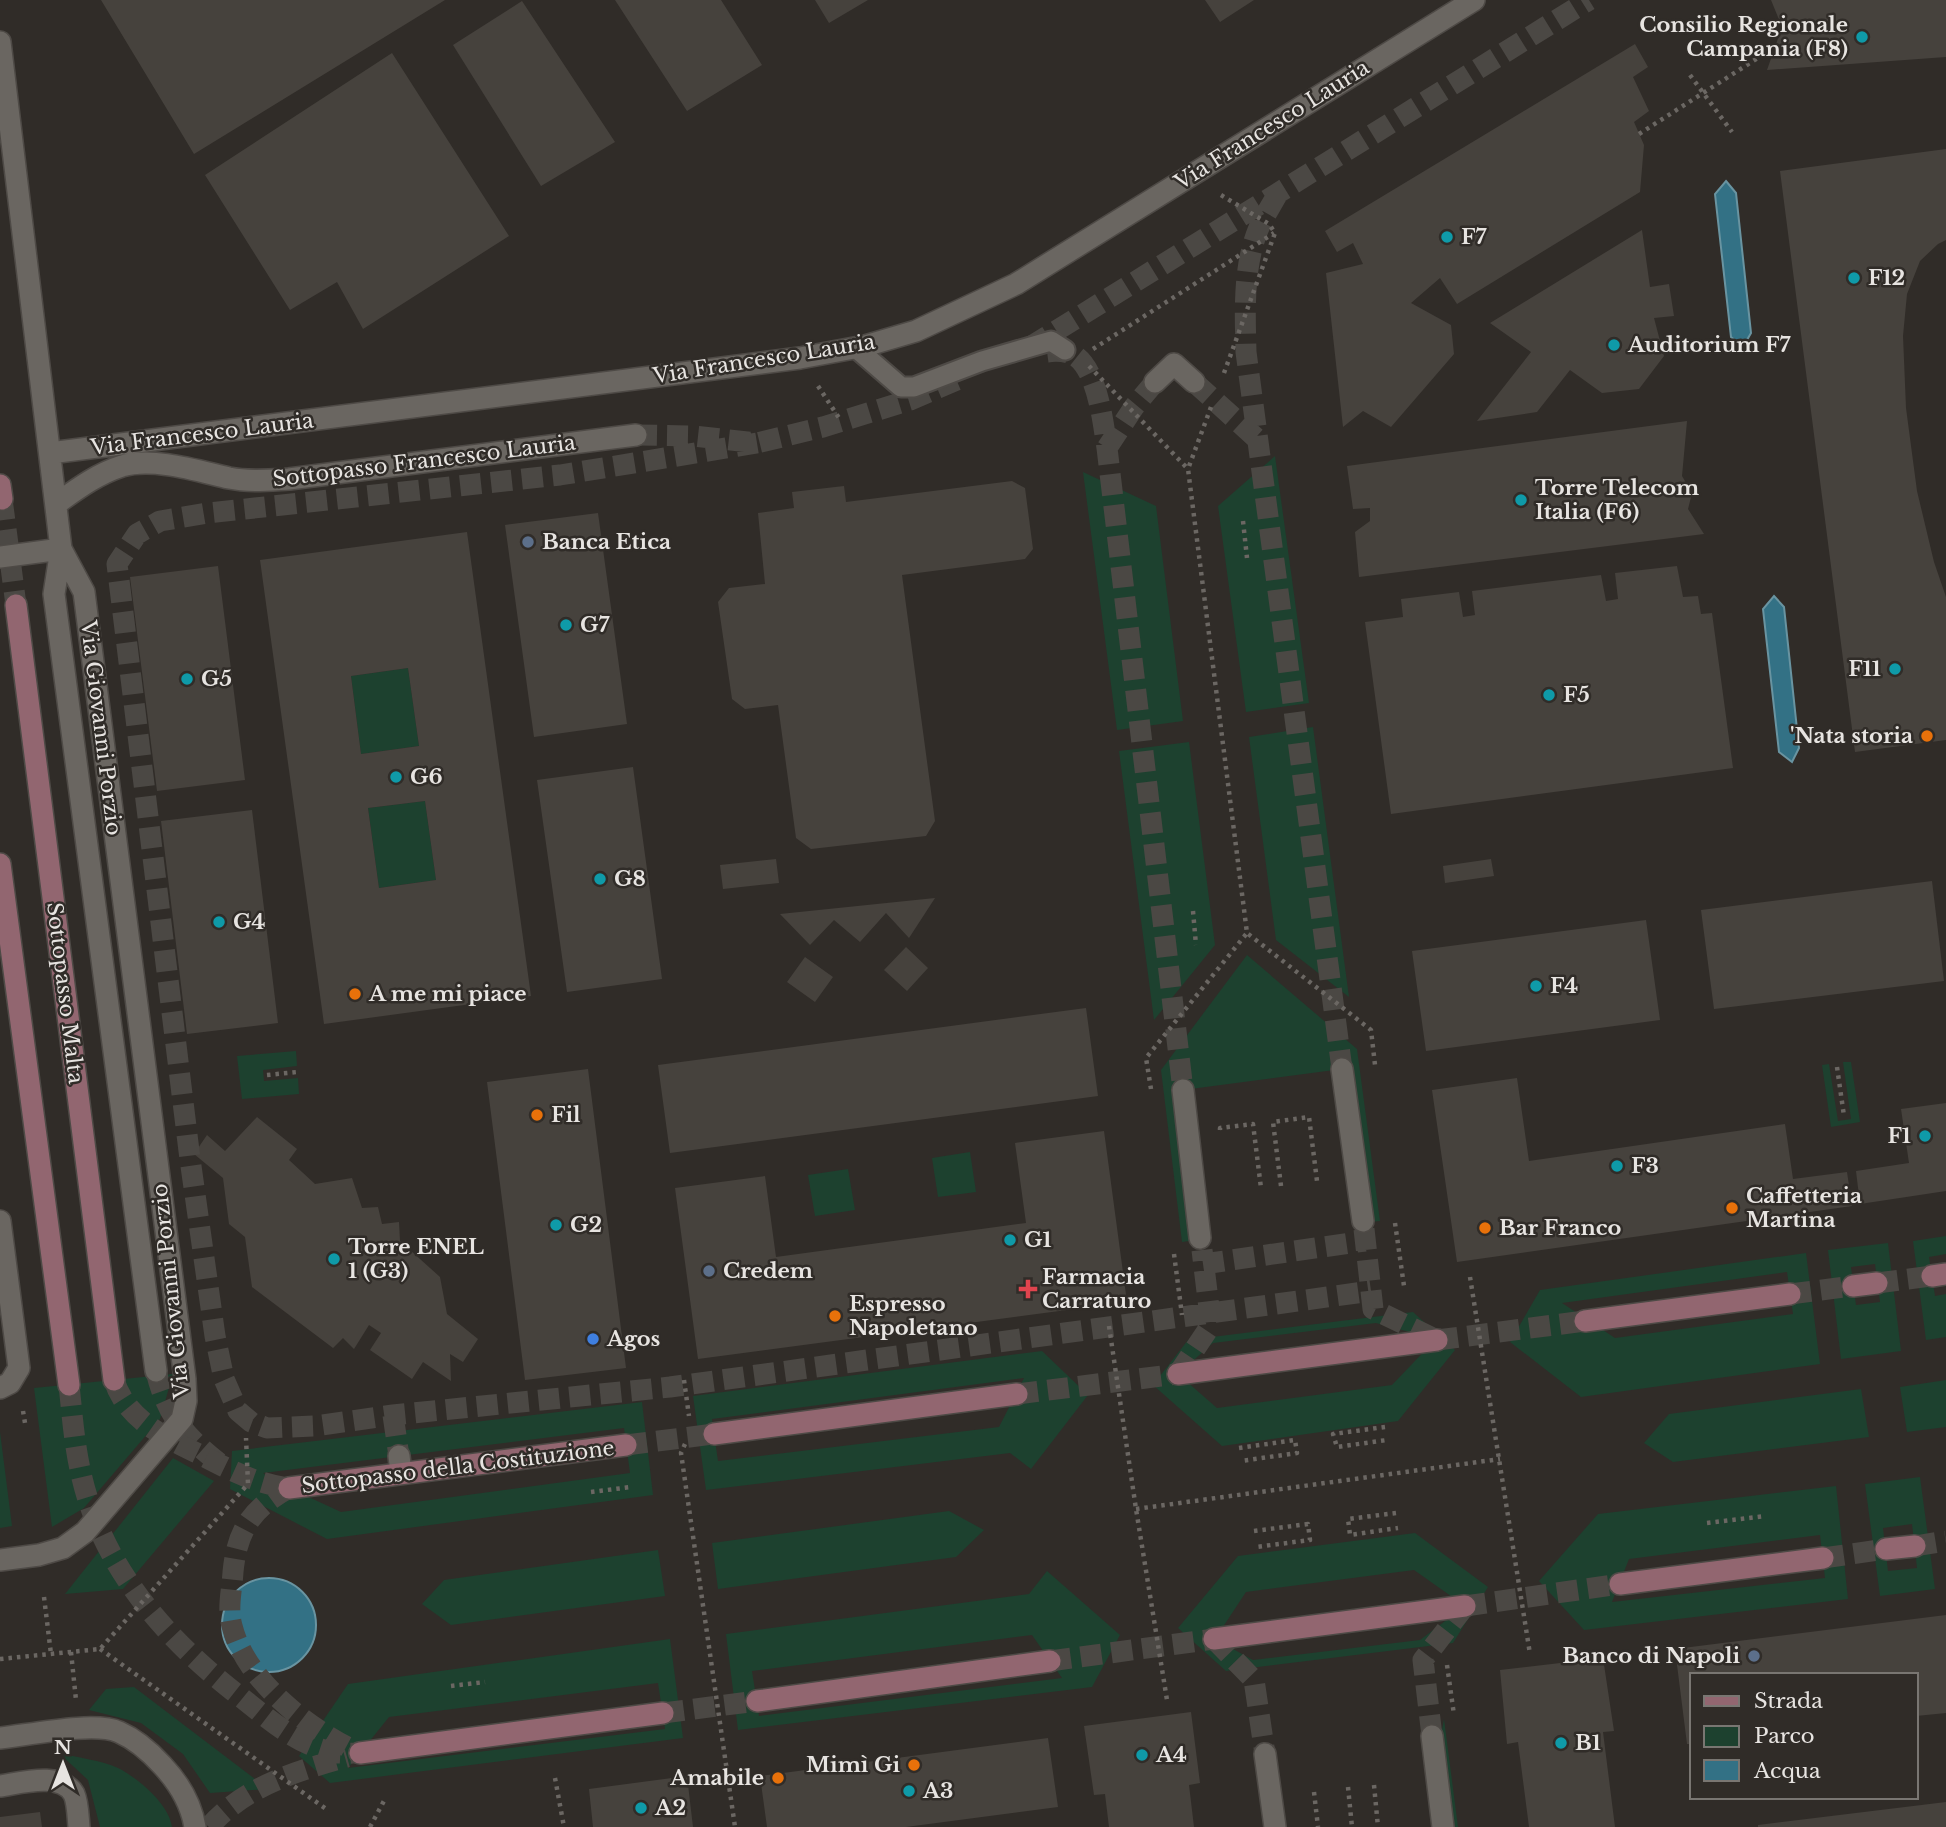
<svg xmlns="http://www.w3.org/2000/svg" width="1946" height="1827" font-family="'Libre Baskerville',serif">
	<rect width="100%" height="100%" fill="#302c28"/>
	<path fill="#1d412f" fill-rule="evenodd" d="M1275 456 1309 703 1246 712 1218 506Z
		M1083 472 1156 506 1183 721 1117 730Z
		M408 668 419 746 361 754 351 676Z
		M1313 727 1349 997 1276 940 1249 737Z
		M1189 742 1215 945 1154 1020 1119 751Z
		M425 801 436 880 379 888 368 808Z
		M1247 955 1357 1049 1380 1221 1369 1222 1342 1069 1183 1090 1195 1240 1182 1242 1161 1070Z
		M296 1051 297 1066 263 1070 264 1081 298 1078 299 1094 242 1099 237 1056Z
		M1843 1062H1851L1860 1122 1831 1127 1822 1065 1829 1064 1838 1121 1851 1119Z
		M970 1152 976 1192 938 1197 932 1158Z
		M848 1169 855 1210 815 1216 808 1175Z
		M1946 1236V1254L1929 1257 1935 1296 1946 1294V1337L1926 1340 1913 1241Z
		M1888 1243 1901 1351 1841 1359 1828 1250ZM1875 1264 1880 1302 1856 1305 1851 1267Z
		M1806 1253 1820 1364 1581 1397 1510 1342 1540 1290ZM1787 1272 1793 1314 1615 1338 1562 1303Z
		M1413 1312 1455 1350 1398 1421 1222 1446 1153 1385 1188 1340ZM1376 1323 1436 1339 1392 1385 1217 1408 1178 1374 1213 1343Z
		M1042 1351 1088 1395 1031 1469 1010 1453 706 1490 693 1396ZM1024 1378 999 1427 718 1461 712 1419Z
		M173 1374 160 1419 84 1508 52 1527 34 1388Z
		M1946 1380V1427L1907 1432 1900 1387Z
		M1861 1389 1869 1437 1673 1462 1644 1443 1669 1414Z
		M642 1402 653 1495 327 1539 230 1489 232 1451ZM624 1428 630 1473 341 1512 289 1488 263 1473Z
		M0 1432 12 1526 0 1528Z
		M173 1458 214 1481 123 1589 65 1594Z
		M1920 1477 1935 1589 1880 1596 1865 1484ZM1912 1524 1917 1568 1888 1571 1883 1528Z
		M1836 1486 1848 1599 1584 1630 1539 1581 1598 1514ZM1820 1535 1825 1578 1612 1602 1629 1559Z
		M949 1511 984 1530 956 1557 718 1589 712 1543Z
		M1415 1533 1488 1587 1453 1643 1226 1671 1178 1628 1238 1556ZM1414 1570 1465 1606 1420 1640 1253 1660 1215 1639 1246 1592Z
		M658 1550 665 1596 451 1625 422 1604 444 1580Z
		M1047 1571 1120 1635 1092 1687 738 1730 726 1634 1029 1594ZM1032 1635 1062 1678 759 1716 752 1671Z
		M670 1639 683 1738 330 1783 299 1756 348 1684ZM658 1683 665 1729 348 1768 389 1717Z
		M134 1687 268 1789 210 1793 183 1754 141 1723 89 1710 106 1689Z
		M1444 1719 1458 1827H1452L1441 1735Z
		M59 1753C78 1758 101 1760 118 1768 138 1778 169 1804 172 1827H100L88 1780Z"/>
	<path fill="#337185" stroke="#6994a1" stroke-width="2" d="M1726 181 1736 193 1751 333 1743 347 1731 337 1715 194Z
		M1774 596 1784 607 1799 748 1792 762 1779 752 1763 609Z
		M222 1625a47 47 0 1 1 94 0a47 47 0 1 1-94 0Z"/>
	<path fill="#46423d" fill-rule="evenodd" d="M101 0H445L194 154Z
		M615 0H721L762 65 687 111Z
		M815 0H868L829 23Z
		M1205 0H1254L1220 22Z
		M1771 0H1946V57L1767 70 1782 27Z
		M522 1 615 142 541 186 453 45Z
		M1635 44 1648 67 1633 77 1649 111 1634 122 1644 145 1640 192 1457 304 1440 278 1411 303 1451 325 1454 354 1391 427 1363 411 1343 427 1326 273 1363 264 1353 243 1337 252 1325 231Z
		M392 53 509 236 363 329 337 282 290 310 205 175Z
		M1946 149V240L1938 244 1920 261 1907 294 1903 336 1906 408 1917 491 1934 562 1946 597V740L1855 752 1780 171Z
		M1642 230 1650 287 1669 284 1674 316 1654 318 1664 356 1639 389 1602 393 1570 370 1537 412 1477 421 1531 352 1490 323Z
		M1687 421 1682 476 1692 493 1688 509 1704 534 1359 577 1355 532 1370 521V508L1353 509 1347 466Z
		M1012 481 1025 488 1033 549 1025 559 902 575 935 821 926 836 811 849 796 838 778 705 745 709 732 699 718 602 729 588 765 584 758 513 794 508 792 492 844 486 846 502Z
		M598 513 627 724 534 737 505 525Z
		M467 532 531 996 324 1024 260 560ZM408 668 419 746 361 754 351 676ZM425 801 436 880 379 888 368 808Z
		M218 566 245 780 157 791 130 577Z
		M1677 566 1683 597 1698 596 1701 614 1712 613 1733 768 1391 814 1365 622 1403 617 1401 599 1459 592 1463 617 1475 615 1472 591 1601 575 1606 601 1618 599 1615 573Z
		M633 767 662 979 567 992 537 780Z
		M252 810 278 1023 187 1034 161 821Z
		M776 859 779 883 723 889 720 865Z
		M1491 859 1494 876 1445 883 1443 866Z
		M1932 881 1944 981 1714 1009 1701 910Z
		M935 898 909 938 886 913 860 942 834 920 810 945 780 914Z
		M1646 920 1660 1020 1426 1051 1412 951Z
		M906 947 928 968 907 991 884 970Z
		M805 957 833 977 815 1002 787 982Z
		M1086 1008 1098 1096 670 1153 658 1065Z
		M588 1069 626 1368 525 1380 487 1082Z
		M1517 1078 1529 1161 1785 1124 1793 1179 1847 1172 1852 1206 1457 1262 1432 1090Z
		M1946 1103V1191L1860 1204 1856 1171 1909 1163 1901 1109Z
		M257 1117 297 1149 289 1160 315 1184 352 1178 362 1208 378 1207 382 1224 399 1222 400 1241 440 1277 447 1314 478 1339 463 1362 450 1354 451 1381 423 1362 412 1379 370 1350 381 1333 369 1325 354 1349 343 1338 333 1348 252 1287 245 1237 229 1224 223 1178 194 1154 207 1135 225 1151Z
		M1104 1131 1127 1302 698 1359 675 1188 765 1176 776 1257 1026 1223 1015 1143Z
		M1946 1615V1713L1916 1716V1675H1692V1744H1687L1675 1649Z
		M1603 1658 1614 1731 1603 1732 1615 1827H1529L1518 1742 1507 1744 1500 1670Z
		M1191 1712 1200 1783 1189 1785 1194 1827H1109L1105 1794 1094 1795 1084 1726Z
		M1048 1738 1058 1807 906 1827H767L760 1776Z
		M687 1776 693 1827H593L589 1789Z
		M1946 1802V1827H1758V1825Z
		M40 1812 42 1827H0V1817Z"/>
	<g fill="none" stroke-linecap="round" stroke-linejoin="round">
		<path stroke="#4b4844" stroke-width="21" stroke-dasharray="21 10" stroke-linecap="butt" d="M1277 195C1271 206 1263 218 1258 230 1243 267 1245 312 1246 352L1342 1069
			M1030 347 1589 0
			M1047 352C1054 351 1067 351 1074 355 1098 370 1103 423 1107 448L1183 1090
			M1194 382 1256 438
			M636 435 694 436 757 443 823 427 910 400 959 379
			M757 443 560 475 208 513 160 521 137 534 117 564 190 1159 215 1336 224 1379 238 1411 251 1422 267 1428 315 1426 393 1415 670 1387 1371 1291
			M1107 448 1134 407 1155 382
			M1364 1229 1373 1309 1437 1340
			M1203 1264 1365 1241
			M156 1371C167 1418 187 1438 224 1467
			M1178 1374 1211 1325 1202 1250
			M393 1415 399 1456
			M1214 1639 1254 1680 1265 1754
			M1432 1736 1423 1660 1465 1606"/>
		<path stroke="#4b4844" stroke-width="21" stroke-dasharray="21 10" stroke-linecap="butt" d="M2 499 16 605
			M1877 1283 1932 1276
			M1790 1294 1853 1286
			M1437 1340 1585 1321
			M114 1380C126 1420 168 1439 203 1456 232 1471 257 1484 289 1488
			M69 1385C72 1413 74 1441 80 1469 100 1566 166 1640 242 1698 268 1719 299 1746 333 1752 341 1754 351 1753 360 1753
			M1017 1394 1178 1374
			M626 1445 714 1434
			M289 1488C252 1508 237 1530 233 1572 232 1590 227 1608 232 1626 245 1679 304 1725 351 1749
			M1915 1546 1946 1541
			M1823 1558 1886 1549
			M1465 1606 1620 1584
			M1050 1661 1214 1639
			M663 1713 757 1701
			M209 1827C245 1786 297 1771 347 1757"/>
		<g stroke="#4e4a46" stroke-width="23">
			<path id="lane" d="M856 348 901 387H914L982 361 1051 341 1065 350"/>
		</g>
		<g stroke="#4e4a46" stroke-width="24">
			<path id="street" d="M0 42 61 549 84 592 185 1379 186 1401 182 1419 85 1532 63 1548 39 1555 0 1560
				M1155 382 1174 364 1194 382
				M50 453 800 358 865 346 916 331 1016 284 1474 0
				M56 504C77 489 97 474 122 466 154 457 198 471 229 478 249 482 269 480 289 479L636 435
				M61 549 54 594 156 1371
				M0 557 61 549
				M1342 1069 1363 1221
				M1183 1090 1200 1238
				M0 1221 19 1368 10 1383 0 1388
				M399 1456 401 1473
				M1432 1736 1443 1827
				M0 1738C29 1735 94 1721 119 1732 135 1739 151 1753 162 1765 179 1783 191 1803 195 1827
				M1265 1754 1275 1827
				M0 1786C21 1783 61 1771 74 1794 78 1803 78 1817 79 1827"/>
		</g>
		<g stroke="#4e4a46" stroke-width="24">
			<path id="secondary" d="M0 485 2 499
				M16 605 114 1380
				M0 864 69 1385
				M1932 1276 1946 1274
				M1853 1286 1877 1283
				M1585 1321 1790 1294
				M1178 1374 1437 1340
				M714 1434 1017 1394
				M289 1488 626 1445
				M1886 1549 1915 1546
				M1620 1584 1823 1558
				M1214 1639 1465 1606
				M757 1701 1050 1661
				M360 1753 663 1713"/>
		</g>
		<path stroke="#6b6763" stroke-width="4.5" stroke-dasharray="3.5 5" stroke-linecap="butt" d="M1690 75 1732 132
			M1221 195 1269 224 1275 233 1224 373
			M1093 349 1274 233
			M1089 366 1188 469
			M818 386 839 418
			M1211 407 1188 469 1247 933 1371 1030 1375 1065
			M1243 521 1247 558
			M1193 911 1196 945
			M1837 1067 1844 1116
			M267 1075 297 1072
			M1151 1089 1146 1058 1247 933
			M1220 1130V1128L1253 1124 1261 1188
			M1281 1186 1273 1122 1309 1117 1317 1181
			M1395 1223 1404 1286
			M1174 1254 1182 1315
			M1470 1277 1530 1654
			M1109 1326 1136 1509 1167 1700
			M684 1380 689 1416
			M23 1411 25 1423
			M1385 1427 1333 1434 1337 1447 1387 1440
			M685 1444 681 1453 735 1827
			M1239 1448 1295 1440 1297 1453 1241 1461
			M591 1492 631 1487
			M1136 1509 1500 1459
			M1396 1513 1348 1519 1350 1535 1398 1528
			M1707 1523 1766 1516
			M1254 1531 1308 1524 1310 1540 1256 1547
			M44 1597 51 1654
			M100 1649 329 1811
			M71 1652 76 1700
			M0 1659 100 1649 248 1484 246 1438
			M1447 1665 1454 1715
			M451 1686 485 1682
			M555 1778 564 1827
			M1374 1785 1378 1827
			M1348 1787 1352 1827
			M1314 1792 1318 1827
			M370 1827 385 1799"/>
		<use href="#lane" stroke="#6a6661" stroke-width="19"/>
		<use href="#street" stroke="#6a6661" stroke-width="21"/>
		<use href="#secondary" stroke="#926670" stroke-width="21"/>
		<path stroke="#6b6763" stroke-width="4.5" stroke-dasharray="3.5 5" stroke-linecap="butt" d="M1639 134 1775 47"/>
	</g>
	<g fill="#0f9aa8" stroke="#302c28" stroke-width="2.5">
		<circle cx="1862" cy="37" r="7"/>
		<circle cx="1447" cy="237" r="7"/>
		<circle cx="1854" cy="278" r="7"/>
		<circle cx="1614" cy="345" r="7"/>
		<circle cx="1521" cy="500" r="7"/>
		<circle cx="566" cy="625" r="7"/>
		<circle cx="1895" cy="669" r="7"/>
		<circle cx="187" cy="679" r="7"/>
		<circle cx="1549" cy="695" r="7"/>
		<circle cx="396" cy="777" r="7"/>
		<circle cx="600" cy="879" r="7"/>
		<circle cx="219" cy="922" r="7"/>
		<circle cx="1536" cy="986" r="7"/>
		<circle cx="1925" cy="1136" r="7"/>
		<circle cx="1617" cy="1166" r="7"/>
		<circle cx="556" cy="1225" r="7"/>
		<circle cx="1010" cy="1240" r="7"/>
		<circle cx="334" cy="1259" r="7"/>
		<circle cx="1561" cy="1743" r="7"/>
		<circle cx="1142" cy="1755" r="7"/>
		<circle cx="909" cy="1791" r="7"/>
		<circle cx="641" cy="1808" r="7"/>
	</g>
	<g fill="#5c6f8a" stroke="#302c28" stroke-width="2.5">
		<circle cx="528" cy="542" r="7"/>
		<circle cx="709" cy="1271" r="7"/>
		<circle cx="1754" cy="1656" r="7"/>
	</g>
	<g fill="#e8710a" stroke="#302c28" stroke-width="2.5">
		<circle cx="1927" cy="736" r="7"/>
		<circle cx="355" cy="994" r="7"/>
		<circle cx="537" cy="1115" r="7"/>
		<circle cx="1732" cy="1208" r="7"/>
		<circle cx="1485" cy="1228" r="7"/>
		<circle cx="835" cy="1316" r="7"/>
		<circle cx="914" cy="1765" r="7"/>
		<circle cx="778" cy="1778" r="7"/>
	</g>
	<path fill="#e0444e" stroke="#302c28" stroke-width="2.5" d="M1024.5 1278.5h7v7h7v7h-7v7h-7v-7h-7v-7h7z"/>
	<circle fill="#3f7fe0" stroke="#302c28" stroke-width="2.5" cx="593" cy="1339" r="7"/>
	<g text-anchor="middle" dominant-baseline="central" stroke-width="5" stroke-linejoin="round" paint-order="stroke">
		<g font-size="21" font-weight="bold" fill="#e7e4e1" stroke="#302c28" text-anchor="start">
			<text x="1848" y="25" text-anchor="end">Consilio Regionale<tspan x="1848" dy="24">Campania (F8)</tspan></text>
			<text x="1461" y="237">F7</text>
			<text x="1868" y="278">F12</text>
			<text x="1628" y="345">Auditorium F7</text>
			<text x="1535" y="488">Torre Telecom<tspan x="1535" dy="24">Italia (F6)</tspan></text>
			<text x="542" y="542">Banca Etica</text>
			<text x="580" y="625">G7</text>
			<text x="1881" y="669" text-anchor="end">F11</text>
			<text x="201" y="679">G5</text>
			<text x="1563" y="695">F5</text>
			<text x="1913" y="736" text-anchor="end">'Nata storia</text>
			<text x="410" y="777">G6</text>
			<text x="614" y="879">G8</text>
			<text x="233" y="922">G4</text>
			<text x="1550" y="986">F4</text>
			<text x="369" y="994">A me mi piace</text>
			<text x="551" y="1115">Fil</text>
			<text x="1911" y="1136" text-anchor="end">F1</text>
			<text x="1631" y="1166">F3</text>
			<text x="1746" y="1196">Caffetteria<tspan x="1746" dy="24">Martina</tspan></text>
			<text x="570" y="1225">G2</text>
			<text x="1499" y="1228">Bar Franco</text>
			<text x="1024" y="1240">G1</text>
			<text x="348" y="1247">Torre ENEL<tspan x="348" dy="24">1 (G3)</tspan></text>
			<text x="723" y="1271">Credem</text>
			<text x="1042" y="1277">Farmacia<tspan x="1042" dy="24">Carraturo</tspan></text>
			<text x="849" y="1304">Espresso<tspan x="849" dy="24">Napoletano</tspan></text>
			<text x="607" y="1339">Agos</text>
			<text x="1740" y="1656" text-anchor="end">Banco di Napoli</text>
			<text x="1575" y="1743">B1</text>
			<text x="1156" y="1755">A4</text>
			<text x="900" y="1765" text-anchor="end">Mimì Gi</text>
			<text x="764" y="1778" text-anchor="end">Amabile</text>
			<text x="923" y="1791">A3</text>
			<text x="655" y="1808">A2</text>
		</g>
		<g font-size="21" fill="#e7e4e1" stroke="#302c28">
			<text transform="translate(1272 125) rotate(-32)">Via Francesco Lauria</text>
			<text transform="translate(764 359) rotate(-9)">Via Francesco Lauria</text>
			<text transform="translate(202 434) rotate(-7)">Via Francesco Lauria</text>
			<text transform="translate(424 461) rotate(-7)">Sottopasso Francesco Lauria</text>
			<text transform="translate(101 728) rotate(83)">Via Giovanni Porzio</text>
			<text transform="translate(65 993) rotate(83)">Sottopasso Malta</text>
			<text transform="translate(171 1291) rotate(-96)">Via Giovanni Porzio</text>
			<text transform="translate(458 1467) rotate(-7)">Sottopasso della Costituzione</text>
		</g>
	</g>
	<rect x="1690" y="1673" width="228" height="126" fill="#302c28" stroke="#797672" stroke-width="2"/>
	<rect x="1704" y="1696" width="35" height="10" fill="#926670" stroke="#797672" stroke-width="2"/>
	<text x="1754" y="1708" font-size="21" fill="#e7e4e1">Strada</text>
	<rect x="1704" y="1726" width="35" height="21" fill="#1d412f" stroke="#797672" stroke-width="2"/>
	<text x="1754" y="1743" font-size="21" fill="#e7e4e1">Parco</text>
	<rect x="1704" y="1760" width="35" height="21" fill="#337185" stroke="#797672" stroke-width="2"/>
	<text x="1754" y="1778" font-size="21" fill="#e7e4e1">Acqua</text>
	<g transform="translate(63 1764)" stroke="#302c28" stroke-width="5" paint-order="stroke">
	<path d="M0-5L12 26L0 18L-12 26Z" fill="#e7e4e1"/>
	<text y="-10" font-size="19" font-weight="bold" text-anchor="middle" fill="#e7e4e1">N</text>
	</g>
</svg>
